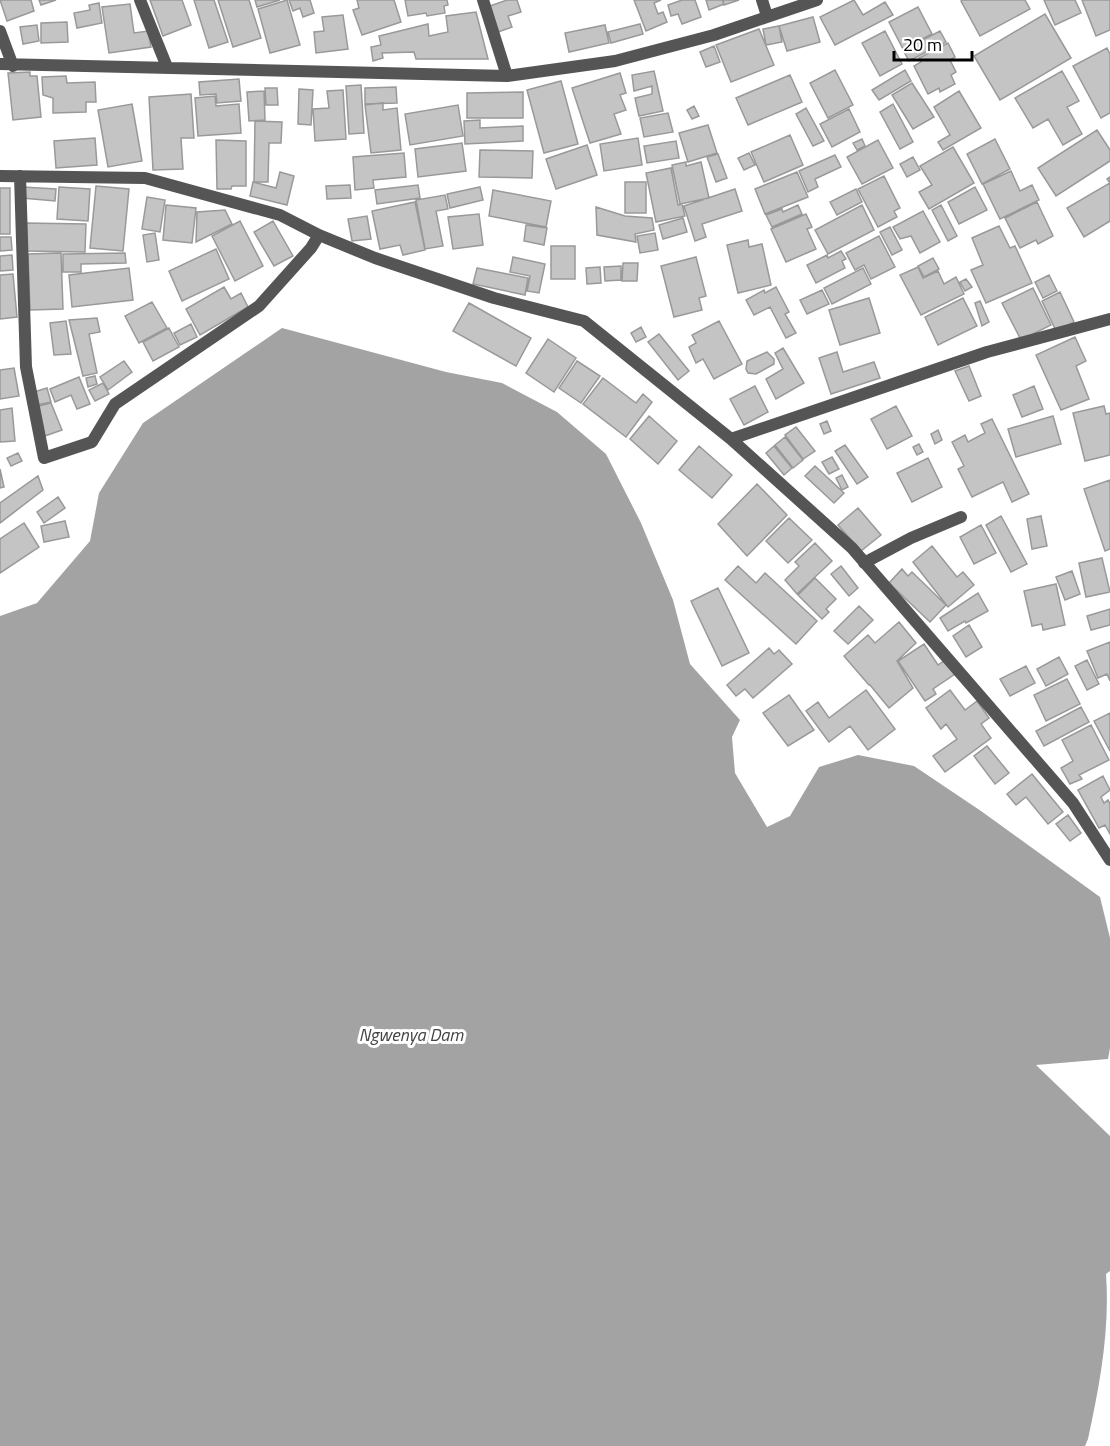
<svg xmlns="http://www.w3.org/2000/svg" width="1110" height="1446" font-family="'Titillium Web',sans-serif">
	<rect width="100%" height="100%" fill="#fff"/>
	<path fill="#a3a3a3" d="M282 328 446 372 502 383 557 412 606 454 641 523 673 600 690 664 740 720 732 737 735 773 767 827 790 816 819 767 858 755 914 766 981 811 1100 897 1110 938V1048L1108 1059 1036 1065 1110 1136V1271L1106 1274C1110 1330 1100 1384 1088 1439L1085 1446H0V616L37 603 90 541 99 493 143 423Z"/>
	<path fill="#c4c4c4" stroke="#999" stroke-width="1.5" d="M0 0H31L34 11 7 21Z
		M39 0H56L41 5Z
		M150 0H182L191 25 163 36Z
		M194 0H214L228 42 209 48Z
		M218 0H249L261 38 233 47Z
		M255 0H280L257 7Z
		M287 0 300 45 270 53 258 9Z
		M289 0H310L314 13 303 17 300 8 293 11Z
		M357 0H394L401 22 362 35 353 10 359 8Z
		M405 0H447L448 5 444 6 445 13 427 16 426 13 408 16Z
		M507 0H517L521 12 508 16 512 27 498 32 490 6Z
		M634 0H661L654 3 658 14 663 12 667 22 646 31Z
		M682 0H695L701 17 682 24 678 14 671 16 668 5Z
		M706 0H722L724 4 709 10Z
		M723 0H739L724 5Z
		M854 0 863 15 885 2 893 15 835 45 820 17Z
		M963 0H1025L1030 9 980 36 961 1Z
		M1044 0H1075L1081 13 1055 25Z
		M1082 0H1110V30L1096 36Z
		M99 3 102 23 77 28 74 13 90 10 89 5Z
		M130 4 134 33 148 31 151 47 109 53 102 7Z
		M918 7 932 34 903 49 889 22Z
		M476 12 488 59H416L414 52 382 53 383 58 373 61 371 47 381 45 379 36 428 24 429 36 448 32 446 16Z
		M1045 14 1071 58 1000 100 974 56Z
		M343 15 348 49 316 53 314 32 324 31 322 17Z
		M813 17 820 42 787 51 779 26Z
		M67 22 68 42 41 43V23Z
		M640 24 643 34 611 43 608 32Z
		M37 25 39 41 23 44 20 27Z
		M605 25 609 43 569 52 565 33Z
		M779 26 782 42 766 45 763 29Z
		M759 29 774 65 731 82 716 45Z
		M885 31 902 64 880 76 862 43Z
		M940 31 946 42 909 61 903 50Z
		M948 43 955 57 950 60 956 72 951 75 955 84 940 92 939 88 928 94 914 66 921 62 919 58Z
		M714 46 720 62 706 67 700 52Z
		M1107 48 1110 54V113L1101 118 1073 66Z
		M835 70 853 105 828 118 810 83Z
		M905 70 911 81 879 100 872 90Z
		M654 71 663 111 639 116 635 98 652 94V86L634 91 632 75Z
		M1062 71 1079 101 1067 107 1082 134 1063 145 1048 119 1033 128 1015 98Z
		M30 72V76H37L41 117 13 120 8 73Z
		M620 73 626 93 620 95 626 110 614 114 621 134 590 143 572 88Z
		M790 75 802 102 748 125 736 98Z
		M66 76 67 83 95 82 96 102H86V112L53 113V98L43 95 42 77Z
		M239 79 241 101 217 103 216 94 200 95 199 82Z
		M561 81 578 144 544 153 527 90Z
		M912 83 934 117 913 129 892 95Z
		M361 85 364 133 349 134 346 86Z
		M396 87 397 103 365 104V88Z
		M265 88H277L278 105H266Z
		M299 89 313 90 311 125 298 124Z
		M343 90 346 139 315 141 313 109 329 108 327 91Z
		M264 91 265 120 249 121 247 92Z
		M959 91 981 128 943 150 938 142 950 135 934 107Z
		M523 92V118H467V93Z
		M191 94 194 138H181L183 169 153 170 149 97Z
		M215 96 216 106 239 104 241 133 198 136 195 98Z
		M383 103V110L397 108 401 150 371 153 365 105Z
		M132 104 142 161 108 167 98 110Z
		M893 104 913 142 900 149 880 112Z
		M458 105 463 136 410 145 405 114Z
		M694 106 699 116 692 119 687 110Z
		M806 108 824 141 813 146 796 114Z
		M849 109 860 132 832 147 820 124Z
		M668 113 673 132 644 137 640 118Z
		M480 120V128L523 126V141L465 144 464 121Z
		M255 121 282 122 281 143H269L268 182H254Z
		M708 125 717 153 688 162 679 133Z
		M1097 130 1110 150V161L1056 196 1038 168Z
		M790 135 803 165 764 182 751 152Z
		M95 138 97 165 56 168 54 141Z
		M638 138 642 165 604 171 600 144Z
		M862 139 865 146 857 150 853 143Z
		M995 139 1010 169 982 184 967 154Z
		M216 140 246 141V186H232L231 189H217Z
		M878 140 893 168 862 184 847 157Z
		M676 141 679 158 647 163 644 146Z
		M462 143 466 171 418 177 415 149Z
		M587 145 597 175 556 189 546 159Z
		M953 147 974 183 929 209 919 192 932 185 920 166Z
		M480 150 533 151 532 178 479 177Z
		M404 153 406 177 373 180 374 188 355 190 353 157Z
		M749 153 755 165 744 170 738 158Z
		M718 154 727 178 716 182 707 157Z
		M835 155 841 167 815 179 818 187 808 192 799 171Z
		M913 157 920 170 907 177 900 164Z
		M686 162V166L701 162 709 198 680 204 672 165Z
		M671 168 678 205 682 204 685 216 656 222 646 173Z
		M1011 171 1020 191 1032 185 1039 200 1000 219 983 184Z
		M280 172 294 176 287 205 250 196 253 182 276 188Z
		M797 172 808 197 765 214 755 189Z
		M884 176 900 208 894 211 897 217 878 227 858 189Z
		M1110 177V221L1084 237 1067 208 1110 183 1107 179Z
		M625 182H646V213H625Z
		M350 185 351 198 327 199 326 186Z
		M418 185 420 198 377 204 375 190Z
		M96 186 129 189 123 251 90 248Z
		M23 187 56 189 55 201 22 198Z
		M59 187 90 189 88 221 57 219Z
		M480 187 483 200 450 208 447 194Z
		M975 187 987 210 959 224 948 202Z
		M0 188H10V234H0Z
		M735 189 742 211 702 224 706 237 695 241 684 206Z
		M856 189 862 202 837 215 830 202Z
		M493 190 551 201 546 227 489 216Z
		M445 195 448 209 436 211 443 246 425 249 416 200Z
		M147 197 165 200 160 232 142 229Z
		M415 202 425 250 403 255 400 245 380 249 372 211Z
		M1037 202 1053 236 1038 244 1036 240 1020 248 1005 218Z
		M166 205 196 208 192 243 163 240Z
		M798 205 802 214 772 227 766 215 782 209 783 212Z
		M862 205 874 230 828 254 815 230Z
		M941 205 957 236 948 241 932 210Z
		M596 207 625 216 652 218 654 230 635 234 636 242 597 235Z
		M225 210 232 224 196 242 197 212Z
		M923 211 940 242 920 253 911 236 900 239 893 227Z
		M479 214 483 245 453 249 448 217Z
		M806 214 812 227 807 229 816 249 786 262 771 229Z
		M367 216 371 239 352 241 348 219Z
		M683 218 687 232 663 239 659 225Z
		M240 221 263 266 235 281 212 236Z
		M273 221 293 256 274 266 254 232Z
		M25 223 86 224 85 252 24 251Z
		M526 225 547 228 544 245 524 241Z
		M999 226 1010 248 1015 246 1032 283 986 303 971 270 983 265 972 238Z
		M890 227 902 250 892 255 880 232Z
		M155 233 159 260 147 262 143 235Z
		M655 233 658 250 640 253 637 236Z
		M879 236 895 267 871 279 864 265 855 270 846 253Z
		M0 237H11L12 250 0 251Z
		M748 240 749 247 762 244 771 285 738 293 727 245Z
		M551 246H575V279H551Z
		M216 249 229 279 182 301 169 271Z
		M841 251 846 259 842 261 845 268 816 283 807 265 827 255 828 258Z
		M61 253 63 309 30 310 28 254Z
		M125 253 126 263 81 264V272H63V254Z
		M12 255 13 270 0 271V256Z
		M513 257 545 264 539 293 527 291 530 276 510 272Z
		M696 257 706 296 699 298 702 310 674 317 661 266Z
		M933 258 939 269 924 277 918 266Z
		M623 263H638L637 281H622Z
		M621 266V280L605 281 604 267Z
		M600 267 601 283 587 284 586 268Z
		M918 267 923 278 938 271 944 284 956 277 964 294 921 315 900 275Z
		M129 268 133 300 72 307 69 275Z
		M477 268 528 278 525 295 473 284Z
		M863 268 871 284 832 304 824 288Z
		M13 274 17 317 0 319V275Z
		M1049 275 1057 291 1043 298 1035 282Z
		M966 279 972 287 965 291 960 282Z
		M224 287 231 299 241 293 248 307 200 335 186 309Z
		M776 287 789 312 785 314 796 333 786 338 770 307 754 315 746 300 764 290 765 293Z
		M1033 288 1051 325 1021 340 1002 303Z
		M822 290 829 304 807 314 800 300Z
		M1060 292 1074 322 1056 331 1042 301Z
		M869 298 880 333 840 345 829 310Z
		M963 298 977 326 938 345 925 317Z
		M980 301 989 322 982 326 975 303Z
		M152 302 167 328 139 343 125 316Z
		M469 303 531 338 516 366 453 331Z
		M97 318 100 332 89 334 97 373 83 376 69 320Z
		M66 321 71 354 54 355 50 323Z
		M719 321 742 364 714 379 703 359 696 363 689 347 696 343 692 335Z
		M191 324 197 337 180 345 174 333Z
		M641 327 646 337 636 342 631 333Z
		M169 328 179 347 153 361 143 342Z
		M659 334 689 371 678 380 648 342Z
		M1075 337 1086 361 1076 366 1089 399 1061 410 1036 355Z
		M548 339 576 358 554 392 526 373Z
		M783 348 804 383 776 399 766 379 783 369 775 353Z
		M767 352 774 359V364L756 374 748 373 746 369 747 361Z
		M837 352 843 372 874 362 880 378 831 394 819 358Z
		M124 361 132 372 108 390 100 377Z
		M577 361 600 376 581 403 559 388Z
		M969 366 981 396 969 401 955 371Z
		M14 368 19 396 0 399V370Z
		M95 376 97 384 88 387 86 378Z
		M79 377 90 404 77 409 71 395 55 402 50 389Z
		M603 378 636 403 643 394 652 402 626 437 583 404Z
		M103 383 109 394 95 401 89 390Z
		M755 386 768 412 744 425 730 399Z
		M1034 386 1043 409 1022 417 1013 395Z
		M47 388 51 402 37 405 34 392Z
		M51 403 62 430 42 437 35 407Z
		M896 406 912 436 887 449 871 419Z
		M1104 406 1106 414 1110 413V455L1085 461 1073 413Z
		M12 408 15 441 0 442V410Z
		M649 416 677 441 658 464 630 439Z
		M1053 416 1061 444 1016 457 1008 429Z
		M992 419 1029 494 1012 502 1003 482 972 497 958 469 964 466 952 442 965 435 968 442 985 433 981 424Z
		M827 421 831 431 824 434 820 424Z
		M796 427 815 451 803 459 785 435Z
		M938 430 942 440 935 444 931 434Z
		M785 437 803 460 793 468 775 445Z
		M919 444 923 452 917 455 913 447Z
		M845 445 868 477 857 484 835 451Z
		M699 446 732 475 712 498 679 470Z
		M774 446 792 468 784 475 766 453Z
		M18 453 22 461 11 466 7 458Z
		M832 457 839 469 829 474 822 462Z
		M928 458 942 487 912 502 897 473Z
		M815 466 844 493 834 503 805 476Z
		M0 469 4 487 0 488Z
		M842 475 848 487 842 490 836 478Z
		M38 476 43 490 0 523V503Z
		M1110 480V549L1105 551 1084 489Z
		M757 484 787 515 747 556 718 524Z
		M58 497 65 508 44 523 37 512Z
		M858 508 881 535 861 551 838 525Z
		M1001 516 1027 564 1011 572 986 525Z
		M1041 516 1047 546 1032 549 1027 519Z
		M789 518 812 540 788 563 766 541Z
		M65 521 69 537 44 542 41 526Z
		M24 523 39 547 0 573V539Z
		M981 525 996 553 974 564 960 537Z
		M815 543 832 561 797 594 785 580 799 566 795 562Z
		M932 546 957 577 963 572 974 585 948 607 913 562Z
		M1102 558 1110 592 1086 597 1079 563Z
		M738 566 756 583 765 573 817 621 796 644 725 580Z
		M841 566 858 588 849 596 831 574Z
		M902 569 908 576 912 572 946 605 930 622 889 583Z
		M1072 571 1080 594 1065 600 1056 577Z
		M815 578 836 599 826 609 829 612 822 619 798 595Z
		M1056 584 1065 625 1043 630 1042 624 1032 626 1024 591Z
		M718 588 749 653 722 666 691 601Z
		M978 593 988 611 966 623 965 621 948 631 940 618Z
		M859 606 873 620 848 644 834 631Z
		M1110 609V625L1091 630 1087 616Z
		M899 622 916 643 897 661 913 688 889 708 870 685H869L844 656 868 635 875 643Z
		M969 625 982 647 966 657 953 636Z
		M1110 642V681L1107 674 1098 678 1087 651Z
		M924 644 938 665 945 660 955 674 933 689 936 694 925 701 898 661Z
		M769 648 774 654 779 650 792 664 753 698 745 689 736 696 727 685Z
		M1059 657 1068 674 1046 686 1037 669Z
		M1087 660 1099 684 1087 690 1075 666Z
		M1026 666 1035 683 1010 696 1000 679Z
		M1067 679 1080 704 1046 721 1034 695Z
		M866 690 895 729 868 750 850 726 829 742 806 711 818 702 829 718Z
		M950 690 965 710 977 701 989 718 981 724 991 738 945 772 933 756 957 739 946 724 941 729 926 708Z
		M789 695 814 730 788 746 763 713Z
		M1081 707 1089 722 1044 746 1036 731Z
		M1110 713V751L1094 721Z
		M1091 725 1109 760 1079 775 1082 779 1070 784 1061 768 1073 761 1062 740Z
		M987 746 1009 773 995 784 974 756Z
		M1032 774 1063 812 1048 824 1026 797 1016 805 1007 794Z
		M1103 776 1110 790 1101 797 1104 803 1108 800 1110 804V834L1105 825 1099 828 1078 790Z
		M1068 815 1081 833 1070 841 1056 824Z"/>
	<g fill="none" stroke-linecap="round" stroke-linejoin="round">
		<path stroke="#555" stroke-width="12" d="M140 0 167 67
			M483 0 507 76
			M762 0 767 16
			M0 31 13 66
			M0 64 507 76 615 61 714 35 817 0
			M0 176 145 178 280 215 319 235 375 258 494 298 584 321 731 439 852 548 1073 803 1110 860
			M20 176 26 367 44 458 92 442 115 404 259 306 311 248 319 235
			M731 439 987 352 1110 319
			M864 563 911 538 961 517"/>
	</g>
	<g text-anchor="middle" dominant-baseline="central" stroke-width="6" stroke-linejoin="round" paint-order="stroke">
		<g font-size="18" font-style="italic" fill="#444" stroke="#fff">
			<text x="411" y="1034">Ngwenya Dam</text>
		</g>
	</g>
	<path d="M894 51v9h78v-9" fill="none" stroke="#000000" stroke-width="3"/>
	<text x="903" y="51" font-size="18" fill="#000000" stroke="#ffffff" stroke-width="4.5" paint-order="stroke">20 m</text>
</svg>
